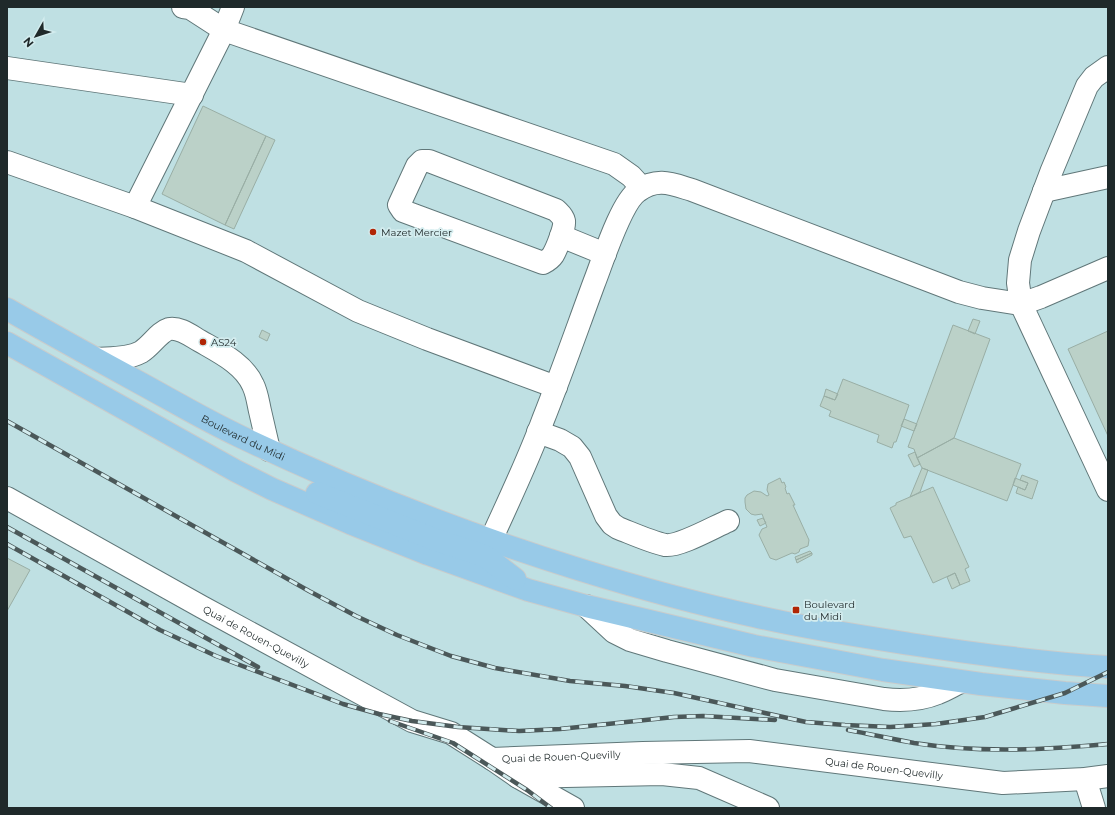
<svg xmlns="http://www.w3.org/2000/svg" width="1115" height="815" font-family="Montserrat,sans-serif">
	<rect width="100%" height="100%" fill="#d3ecee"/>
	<path fill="#bfe0e3" d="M7 7H1108V808H7Z"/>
	<path fill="#bbd1c8" stroke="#99aea5" d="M203 106 266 136 225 225 162 194Z
		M266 136 275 140 234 229 225 225Z
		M973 319 980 321 975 334 968 331Z
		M953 325 990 339 954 438 917 458 914 449 908 447Z
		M262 330 270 334 267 341 259 337Z
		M1108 331V436L1068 349Z
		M843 379 909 405 896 442H894L892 448 877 442 879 435 829 416 831 411 820 406 824 396 835 400Z
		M826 389 838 394 835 400 824 396Z
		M904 419 917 424 914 431 901 426Z
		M954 438 1021 464 1007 501 922 468 917 458Z
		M915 452 920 464 914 467 908 455Z
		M922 468 928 470 920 492 910 497Z
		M1022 475 1038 481 1032 499 1016 493 1018 487 1025 490 1028 483 1020 480Z
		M780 478 782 483 784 482 786 487 785 488 787 494 789 493 795 505H793L809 540 808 546 800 549 799 552 795 554 792 553 776 560 770 558 759 535 762 529 767 527 762 514 755 515 751 514 746 509 745 502V498L747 495 754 491 761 492 767 496 769 495 767 490 768 484Z
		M1015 478 1028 483 1025 490 1013 485Z
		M933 487 969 567 965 569 970 581 960 585 955 573 933 583 911 536 904 538 890 508 896 505V503Z
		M763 518 766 523 760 526 757 520Z
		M810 551 812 553 796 560 795 557Z
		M812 553V555L797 563 796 560Z
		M7 558 30 570 7 611Z
		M955 573 960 585 952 589 947 577Z"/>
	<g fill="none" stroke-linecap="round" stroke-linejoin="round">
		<g stroke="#607779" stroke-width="24">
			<g id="minor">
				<path d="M183 7 190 8 224 30 614 164 631 176 642 188"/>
				<path d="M1108 67 1094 77 1087 86 1052 170 1029 231 1020 260 1018 283 1021 304 1108 490"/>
				<path d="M7 68 192 95"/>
				<path d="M422 161H429L556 210C560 214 563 216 564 221 565 228 557 248 553 255 551 258 547 261 543 263L403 211 399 205 417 166Z"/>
				<path d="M7 162 135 207 246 251 358 311 427 339 556 387"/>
				<path d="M1044 191 1108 177"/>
				<path d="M135 207 224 30 233 7"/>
				<path d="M561 236 605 254"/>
				<path d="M97 359C111 358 128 359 141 352 151 346 159 332 169 329 180 327 191 336 200 341 219 352 244 364 253 385 257 393 258 402 260 411 263 424 266 437 269 450"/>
				<path d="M538 432 560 440 572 447 580 457 606 516 612 524 618 528C631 533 651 542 665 545 679 547 714 527 728 521"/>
				<path id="s1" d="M7 498 202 607 412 721 451 733 492 759 643 753 749 751 1003 783 1085 779 1108 776"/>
				<path d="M491 540C509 500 528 461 543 420 561 375 577 329 594 283 602 263 621 202 638 191 657 177 672 184 692 190L959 292 982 298 1021 304 1041 297 1108 268"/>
				<path d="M586 606 614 632 630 640 667 651 775 680 884 699C902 701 921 700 938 693 946 690 954 685 961 682"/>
				<path d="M492 759 518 777 662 774 699 778 768 808"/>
				<path d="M518 777 573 808"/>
				<path d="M1085 779 1094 808"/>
			</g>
		</g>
		<g stroke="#c9cccc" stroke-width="24">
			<g id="major">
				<path id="s2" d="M7 309C51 334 96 359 140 383 173 401 205 420 239 436 348 488 462 533 578 569 636 587 694 603 754 616 805 628 858 636 910 644 976 654 1041 663 1108 667"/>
				<path d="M7 343 200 451 236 471 272 489 350 523 428 554 528 590 586 606 754 646 883 670 981 684 1065 693 1108 696"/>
				<path d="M317 493 436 540 485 556 515 579"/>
			</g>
		</g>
		<use href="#minor" stroke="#fff" stroke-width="22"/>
		<use href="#major" stroke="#98cae8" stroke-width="22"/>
		<g stroke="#4b5859" stroke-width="4.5">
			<path id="rail" d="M7 421 309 591 356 616 397 635 451 656 495 668 570 681 625 686 674 693 806 722 845 725 890 727 936 724 985 717 1065 693 1108 672
				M7 527 258 667
				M7 544 160 630 216 656 343 704 379 714 412 721 458 727 519 731 560 729 674 717 703 716 775 720
				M390 721 453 743 527 790 551 808
				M848 730C870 734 892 739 914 743 978 753 1044 750 1108 744"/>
		</g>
		<use href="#rail" stroke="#d3ecee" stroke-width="3" stroke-dasharray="9" stroke-linecap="butt"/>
	</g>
	<g fill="#b12505" stroke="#d3ecee" stroke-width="1.5">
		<circle cx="373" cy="232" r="4"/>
		<circle cx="203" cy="342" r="4"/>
		<rect x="792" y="606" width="8" height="8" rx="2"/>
	</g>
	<g text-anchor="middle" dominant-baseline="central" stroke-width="3.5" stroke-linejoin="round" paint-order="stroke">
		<g font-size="10" fill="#1f292a" stroke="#d3ecee" text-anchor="start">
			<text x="381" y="232">Mazet Mercier</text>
			<text x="211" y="342">AS24</text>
			<text x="804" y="604">Boulevard<tspan x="804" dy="12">du Midi</tspan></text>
		</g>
		<g font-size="10" fill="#1f292a" stroke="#d3ecee">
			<text stroke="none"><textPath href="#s2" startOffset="269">Boulevard du Midi</textPath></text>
			<text stroke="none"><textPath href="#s1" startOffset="285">Quai de Rouen-Quevilly</textPath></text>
			<text stroke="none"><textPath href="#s1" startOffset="621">Quai de Rouen-Quevilly</textPath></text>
			<text stroke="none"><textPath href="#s1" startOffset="945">Quai de Rouen-Quevilly</textPath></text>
		</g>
	</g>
	<rect width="1115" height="815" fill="none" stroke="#1f292a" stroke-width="16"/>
	<g transform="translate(36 36) rotate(231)" stroke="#d3ecee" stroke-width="3" paint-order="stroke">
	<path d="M0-3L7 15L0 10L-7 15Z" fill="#1f292a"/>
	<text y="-6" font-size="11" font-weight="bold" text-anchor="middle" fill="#1f292a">N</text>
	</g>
</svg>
